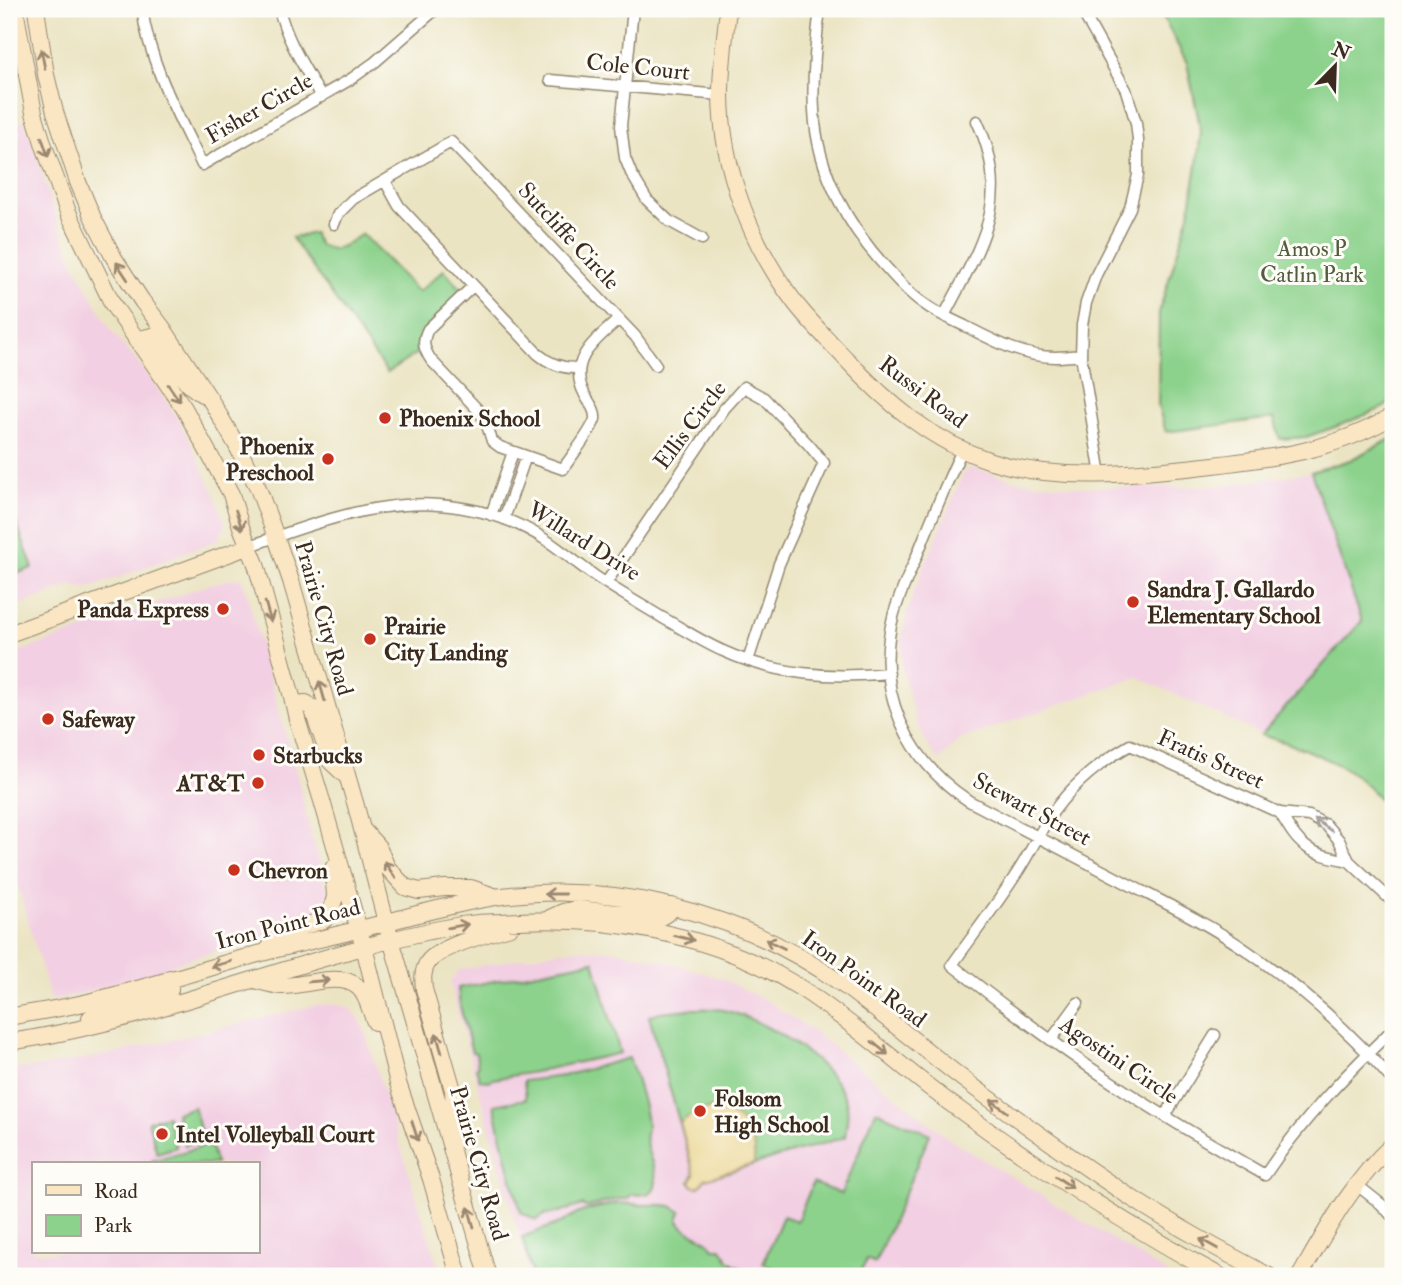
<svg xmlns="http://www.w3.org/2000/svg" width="1402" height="1285" font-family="'IM FELL Double Pica',serif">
	<rect width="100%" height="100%" fill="#fdfcf7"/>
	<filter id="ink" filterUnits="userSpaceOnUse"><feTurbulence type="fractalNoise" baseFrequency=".0143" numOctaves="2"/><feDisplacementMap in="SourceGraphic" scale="14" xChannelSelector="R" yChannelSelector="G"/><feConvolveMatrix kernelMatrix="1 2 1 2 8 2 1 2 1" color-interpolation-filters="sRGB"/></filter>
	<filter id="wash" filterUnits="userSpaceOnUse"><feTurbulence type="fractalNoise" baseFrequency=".00686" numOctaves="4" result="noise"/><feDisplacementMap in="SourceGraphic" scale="28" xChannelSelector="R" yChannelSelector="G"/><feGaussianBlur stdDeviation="1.57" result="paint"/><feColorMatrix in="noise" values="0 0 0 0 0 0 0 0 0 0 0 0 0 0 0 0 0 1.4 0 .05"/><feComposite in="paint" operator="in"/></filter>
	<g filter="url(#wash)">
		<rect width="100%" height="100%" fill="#ebe4c3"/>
		<path fill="#f2cfe2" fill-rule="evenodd" d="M25 121 57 220 76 268 111 330 150 378 181 423 215 495 225 524 220 538 210 543 93 587 79 588 72 585 9 609V125Z
			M974 468 1019 481 1083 487H1184L1227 485 1311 472 1363 621 1261 735 1138 677 961 739 939 761 928 746 916 721 902 669 901 642 906 616 915 588 963 474 968 469Z
			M237 578 243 581 245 587 300 787 309 828 329 894V905L313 922 192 958 148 974 76 995 51 1000 9 855V655L94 626 210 584Z
			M570 949 614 950 665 961 723 979 770 1003 814 1032 951 1140 1172 1276H530L450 983 458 970Z
			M335 1004 351 1009 359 1018 364 1029 441 1276H9V1069L40 1067 120 1052 317 1005ZM33 1164H257V1252H33Z"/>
		<path fill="#8cd28c" stroke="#647e55" stroke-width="2" d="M1159 9H1393V400L1383 408 1335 427 1306 437 1280 439 1274 418 1166 432 1158 406 1159 312 1189 214 1197 165 1201 131 1187 63Z
			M313 233 319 245 333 250 345 245 362 234 418 292 444 270 463 291 423 332 418 342 416 354 387 373 292 238Z
			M1393 438V814C1379 798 1364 780 1346 769 1319 754 1290 743 1261 735L1362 621 1311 472 1350 460Z
			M15 520 33 568 9 576V523Z
			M594 961 620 1053 534 1072 493 1079 489 1081 480 1080 476 1068 478 1067 476 1053 472 1052 460 1006 458 988Z
			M691 1009C701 1009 712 1008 723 1010 762 1018 838 1064 847 1105 849 1115 846 1127 845 1137L705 1179 699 1187 693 1186 690 1182 694 1173 649 1016 660 1012Z
			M629 1058C635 1074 647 1111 647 1127 647 1134 644 1137 646 1144 648 1154 659 1176 655 1186 652 1196 638 1195 631 1194L628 1199H617L588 1207H585L583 1205 548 1215 546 1214 536 1220 521 1212 510 1172 494 1105 526 1099 524 1081 563 1076Z
			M194 1107 203 1140 185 1145 176 1113Z
			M876 1111 930 1134 875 1263 867 1259 859 1276H772L775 1269 763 1263 783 1216 797 1221 813 1183 841 1194Z
			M167 1116 176 1147 157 1153 148 1121Z
			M210 1144 216 1164H153L152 1161Z
			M619 1203 643 1205H663L671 1206 681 1212 678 1219C685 1235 705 1234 714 1248H721L724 1251 728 1260 754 1276H533L522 1237 563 1222C577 1210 601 1207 619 1203Z"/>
		<path fill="#eeda9e" stroke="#94825e" stroke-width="2" d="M708 1109C741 1111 757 1132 754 1164L705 1179 699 1187 693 1186 690 1182 694 1174 680 1123 694 1112Z"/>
	</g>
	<g filter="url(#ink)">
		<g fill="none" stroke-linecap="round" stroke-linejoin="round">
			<g stroke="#938770" stroke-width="13">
				<path id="street" d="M142 9C150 65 178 115 202 165L351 79 375 62 436 9
					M279 9C287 41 305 68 321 97
					M633 9 621 126 625 158 631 173 647 200 669 221 702 239
					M820 9C816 42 812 76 814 110 817 173 849 229 892 274 902 285 911 295 923 303 936 313 950 319 965 326 993 340 1022 357 1055 357 1063 357 1072 356 1081 355
					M1081 9 1126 90 1136 123 1138 140V175L1130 208 1096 275 1086 303 1082 325 1081 355 1101 475
					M550 80 721 95
					M385 181 399 206 538 354C550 364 563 369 579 368
					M334 224 338 214 353 199 451 142 635 336 656 365
					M473 286 428 329C422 341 423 348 431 360L479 411 486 422 492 441 500 447 563 469C570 458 592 431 595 419 596 409 589 403 585 395 566 360 596 340 619 319
					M944 316C980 246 1014 201 977 121
					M962 450C947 482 933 515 920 548 911 571 899 594 893 617 874 692 907 760 969 801 1022 829 1076 857 1130 885 1169 905 1210 925 1246 950 1301 988 1350 1031 1393 1081
					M491 515 513 452
					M504 519 526 456
					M250 546C308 525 377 500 439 505 478 508 517 520 549 542 565 553 579 565 595 576 617 591 640 604 663 618 683 629 702 642 723 651 776 675 831 679 889 673
					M606 583 724 409 744 387 764 398 809 445 824 463 779 564 748 661
					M1280 813C1287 824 1294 838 1305 846 1316 855 1335 858 1349 861
					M1393 902 1349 861 1339 840 1326 825 1309 816 1280 813 1130 745C1097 764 1068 788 1047 821 1037 838 1028 856 1017 873 997 904 974 934 952 965 1004 1006 1057 1046 1113 1083 1163 1116 1214 1146 1265 1175 1301 1121 1346 1074 1393 1029
					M1051 1040 1078 1003
					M1165 1116 1215 1035
					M1357 1185 1381 1204 1393 1217"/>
			</g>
			<g stroke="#938770" stroke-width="18">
				<path id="secondary" d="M15 9 34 113 44 146 68 212 113 305 184 408 231 494 241 527 256 564 292 697 297 719 322 801 364 947 398 1083 431 1179 459 1276
					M36 9 46 75 55 112 78 182 93 218 114 258 142 301 162 327 211 401 236 444 258 488 276 537 291 581 356 806 386 922 488 1276
					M728 9C725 37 721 65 721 93 721 168 751 245 796 304 811 323 829 341 846 359 887 403 933 442 991 461 1058 482 1127 474 1196 467 1266 459 1330 453 1393 416
					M136 340 152 336C168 358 179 380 202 394
					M9 634 250 546
					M294 704 306 703 312 708 331 762 346 776
					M363 830 378 847 387 867 405 887 419 891 444 888H471L494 896
					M550 918 563 912 576 909 661 917 669 912 672 906
					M269 948 294 929 324 920 331 910 335 897 333 868
					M254 980C263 982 272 985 281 986 303 987 339 971 358 987 367 994 370 1011 375 1022
					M9 1017C34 1012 59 1009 84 1003 143 989 200 970 258 954 292 945 326 938 360 929 404 918 450 904 495 897 615 880 741 913 839 982 888 1017 933 1058 982 1093 1031 1129 1080 1164 1130 1197 1175 1226 1222 1251 1269 1276
					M90 1018 113 1010 162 997 170 990V978
					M9 1042C163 1020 307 952 461 925 474 923 488 922 501 922 603 914 715 933 802 989 854 1023 900 1066 950 1103 1036 1166 1126 1225 1220 1276
					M455 1138 453 1090 424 989C423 980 422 971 428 962 440 946 490 933 510 927
					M1300 1276C1327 1229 1353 1181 1393 1144"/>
			</g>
			<use href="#street" stroke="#fff" stroke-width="10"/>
			<use href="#secondary" stroke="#fbe6c4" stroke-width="16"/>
		</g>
		<defs><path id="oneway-shaft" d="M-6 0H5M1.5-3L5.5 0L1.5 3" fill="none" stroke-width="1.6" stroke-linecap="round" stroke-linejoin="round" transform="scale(1.75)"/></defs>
		<g stroke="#9b8871">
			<use href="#oneway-shaft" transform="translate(43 59) rotate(-101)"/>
			<use href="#oneway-shaft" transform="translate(45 147) rotate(71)"/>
			<use href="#oneway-shaft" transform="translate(122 271) rotate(-123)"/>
			<use href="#oneway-shaft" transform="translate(174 393) rotate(55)"/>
			<use href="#oneway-shaft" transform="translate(239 520) rotate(71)"/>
			<use href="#oneway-shaft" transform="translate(268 612) rotate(74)"/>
			<use href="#oneway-shaft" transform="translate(322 691) rotate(-106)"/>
			<use href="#oneway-shaft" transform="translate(390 870) rotate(-124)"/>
			<use href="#oneway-shaft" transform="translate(555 894) rotate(180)"/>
			<use href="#oneway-shaft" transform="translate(458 926) rotate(-10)"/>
			<use href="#oneway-shaft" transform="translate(684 938) rotate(14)"/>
			<use href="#oneway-shaft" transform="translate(775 944) rotate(-154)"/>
			<use href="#oneway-shaft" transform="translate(221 964) rotate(165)"/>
			<use href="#oneway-shaft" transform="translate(319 981) rotate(-5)"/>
			<use href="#oneway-shaft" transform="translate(439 1043) rotate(-106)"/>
			<use href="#oneway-shaft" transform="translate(880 1048) rotate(39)"/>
			<use href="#oneway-shaft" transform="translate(999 1106) rotate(-144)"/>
			<use href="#oneway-shaft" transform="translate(415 1131) rotate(72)"/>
			<use href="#oneway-shaft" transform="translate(1064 1182) rotate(33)"/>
			<use href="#oneway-shaft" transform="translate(471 1217) rotate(-106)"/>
			<use href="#oneway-shaft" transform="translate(1209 1244) rotate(-151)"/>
		</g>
		<use stroke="#a79f9a" href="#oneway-shaft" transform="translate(1323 825) rotate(-145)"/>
	</g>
	<g fill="#c8321e" stroke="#fdfcf7" stroke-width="2.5">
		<circle cx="385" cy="418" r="7"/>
		<circle cx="328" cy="459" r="7"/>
		<circle cx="1133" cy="602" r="7"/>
		<circle cx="223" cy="609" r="7"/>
		<circle cx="370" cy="639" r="7"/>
		<circle cx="48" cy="719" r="7"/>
		<circle cx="259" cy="755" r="7"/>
		<circle cx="258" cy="783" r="7"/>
		<circle cx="234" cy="870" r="7"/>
		<circle cx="700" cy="1111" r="7"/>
		<circle cx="162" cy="1134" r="7"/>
	</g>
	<g text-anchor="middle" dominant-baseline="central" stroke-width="6" stroke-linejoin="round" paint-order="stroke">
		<g font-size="23" fill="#3b2a1e" stroke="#fdfcf7">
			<text transform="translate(638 67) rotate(6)">Cole Court</text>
			<text transform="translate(259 108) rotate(-30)">Fisher Circle</text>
			<text transform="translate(569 236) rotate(47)">Sutcliffe Circle</text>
			<text transform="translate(923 392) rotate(37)">Russi Road</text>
			<text transform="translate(690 425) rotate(-53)">Ellis Circle</text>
			<text transform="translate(584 541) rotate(32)">Willard Drive</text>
			<text transform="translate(324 618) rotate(74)">Prairie City Road</text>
			<text transform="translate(1211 759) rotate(24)">Fratis Street</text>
			<text transform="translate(1032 809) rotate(28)">Stewart Street</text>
			<text transform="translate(288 924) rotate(-14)">Iron Point Road</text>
			<text transform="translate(864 979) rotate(36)">Iron Point Road</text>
			<text transform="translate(1119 1060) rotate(34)">Agostini Circle</text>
			<text transform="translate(479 1163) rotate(74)">Prairie City Road</text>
		</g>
		<g font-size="23" fill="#535c3f" stroke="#fdfcf7">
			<text x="1312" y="248">Amos P<tspan x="1312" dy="26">Catlin Park</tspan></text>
		</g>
		<g font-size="23" font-weight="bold" fill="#3b2a1e" stroke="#fdfcf7" text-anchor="start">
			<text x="399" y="418">Phoenix School</text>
			<text x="314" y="446" text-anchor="end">Phoenix<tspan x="314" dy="26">Preschool</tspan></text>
			<text x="1147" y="589">Sandra J. Gallardo<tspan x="1147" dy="26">Elementary School</tspan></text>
			<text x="209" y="609" text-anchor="end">Panda Express</text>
			<text x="384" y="626">Prairie<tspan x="384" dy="26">City Landing</tspan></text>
			<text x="62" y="719">Safeway</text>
			<text x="273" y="755">Starbucks</text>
			<text x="244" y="783" text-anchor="end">AT&amp;T</text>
			<text x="248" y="870">Chevron</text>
			<text x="714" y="1098">Folsom<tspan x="714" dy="26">High School</tspan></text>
			<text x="176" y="1134">Intel Volleyball Court</text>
		</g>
	</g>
	<rect width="1402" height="1285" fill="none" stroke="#fdfcf7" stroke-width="35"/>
	<rect x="32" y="1162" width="228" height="91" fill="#fdfcf7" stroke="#afa8a0" stroke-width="2"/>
	<rect x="46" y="1185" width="35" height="10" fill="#fbe6c4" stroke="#afa8a0" stroke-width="2"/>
	<text x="94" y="1198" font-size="21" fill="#3b2a1e">Road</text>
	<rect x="46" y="1215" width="35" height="21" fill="#8cd28c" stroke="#afa8a0" stroke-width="2"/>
	<text x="94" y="1232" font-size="21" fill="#3b2a1e">Park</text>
	<g transform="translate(1335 66) rotate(23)" stroke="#fdfcf7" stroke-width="5" paint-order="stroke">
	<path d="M0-5L12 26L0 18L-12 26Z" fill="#3b2a1e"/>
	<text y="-10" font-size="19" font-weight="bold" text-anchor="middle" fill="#3b2a1e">N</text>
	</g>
</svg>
